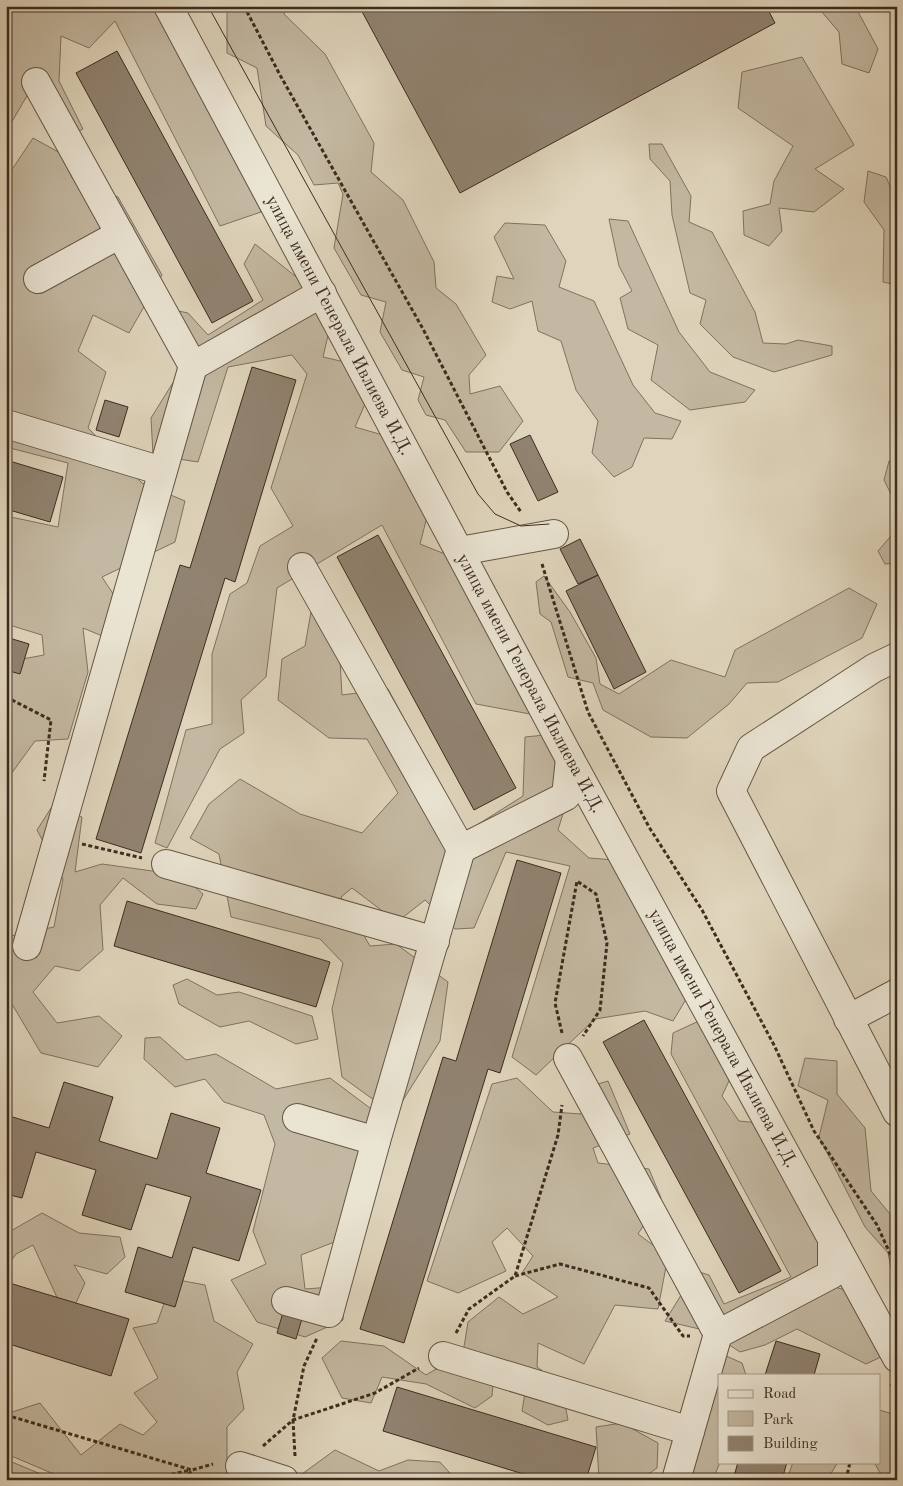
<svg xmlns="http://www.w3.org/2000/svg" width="903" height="1486" font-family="'Old Standard TT',serif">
	<rect width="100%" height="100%" fill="#dfd5bc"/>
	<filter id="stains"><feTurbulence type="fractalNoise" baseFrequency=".004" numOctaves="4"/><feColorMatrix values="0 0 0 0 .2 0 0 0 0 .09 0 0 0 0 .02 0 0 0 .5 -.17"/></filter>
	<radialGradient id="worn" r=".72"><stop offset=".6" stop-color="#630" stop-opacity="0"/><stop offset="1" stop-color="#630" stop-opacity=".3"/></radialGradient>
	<path fill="#c3b8a1" stroke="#807260" d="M9 6H35L46 11 56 6H152L180 26 245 139 261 212 220 226 115 21 89 48 61 36 59 81 83 129 60 141 28 94 10 125 6 124V13Z
		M227 6H285L284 14 325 54 374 143 371 172 403 200 434 262 436 288 456 304 486 355 469 375 470 394 500 386 523 421 499 452H466L445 420 426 415 418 400 424 377 402 370 380 332 386 302 361 295 334 248 343 194 338 183 314 185 298 155 266 126 257 68 227 53Z
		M825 6H855L878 49 869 73 842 64 839 32 821 11Z
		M802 57 854 145 815 169 844 189 814 212 779 208 782 231 769 246 744 235 743 211 770 204 774 181 793 146 738 108 742 72Z
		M33 138 62 154 72 178 118 197 162 275 129 333 93 315 78 351 106 372 88 428 142 483 185 501 175 542 102 577 133 624 119 643 83 628 88 672 68 739 35 741 6 781V662L44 655 42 635 6 624V516L58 527 68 463 6 447V175L9 174Z
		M649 144H662L691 196 689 222 712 232 755 312 763 343 786 344 798 340 832 346V355L774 372 733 357 700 324 706 300 690 293 672 215 670 181 650 159Z
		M868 171 886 177 897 202V285L883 282 884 230 864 202Z
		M609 219 628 221 679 332 710 372 755 390 745 402 690 410 651 380 658 345 628 329 620 298 632 291 619 266Z
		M505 223 545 225 566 261 559 287 594 301 633 385 655 413 681 421 672 439 644 438 632 467 614 477 592 453 598 421 576 390 561 341 538 331 532 301 510 309 492 302 497 276 514 279 494 237Z
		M255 244 300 280 332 318 323 357 362 366 375 381 355 427 407 442 435 486 420 544 460 560 536 701 530 714 476 704 382 525 277 588 266 677 241 700 244 733 220 749 167 848 155 843 186 730 212 724V654L230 594 247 583 260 546 293 526 271 488 307 374 292 355 228 367 198 462 153 455 151 418 174 381 205 378 163 327 169 309 188 313 208 335 263 300 244 264Z
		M889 461 897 462V506L884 480Z
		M897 529V563L885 564 878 551Z
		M544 576 570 612 596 658 600 684 619 694 671 660 725 677 735 650 849 588 877 604 862 638 778 682 747 683 729 704 687 738 651 737 603 710 593 683 568 677 551 622 540 614 536 582Z
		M311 612 339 643 342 695 388 689 428 763 468 855 477 825 523 796 525 737 545 735 573 781 558 830 589 858 614 860 691 991 673 1021 645 1011 595 1019 536 1075 512 1057 570 866 506 852 474 928 455 929 425 900 397 922 352 888 341 897 370 946 396 944 448 982 440 1041 400 1105 374 1100 342 1077 332 1009 343 963 320 939 231 917 219 854 190 838 209 804 240 779 300 814 362 833 398 793 367 739 329 738 278 700 282 659 305 646Z
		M53 805 82 817 75 872 102 864 181 875 203 894 196 909 157 904 123 878 100 905 103 950 79 971 55 966 33 992 57 1023 99 1016 122 1036 98 1067 41 1053 6 994V937L54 927 63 879 37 830Z
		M187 979 217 995 239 992 312 1016 318 1039 296 1044 249 1021 220 1027 179 1004 173 985Z
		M703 1019 734 1070 722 1096 739 1121 778 1125 828 1255 832 1286 867 1297 883 1356 866 1364 797 1329 765 1345 740 1352 708 1331 665 1321 696 1271 709 1275 724 1304 791 1277 671 1054 673 1033Z
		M160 1037 186 1060 216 1054 276 1089 330 1078 374 1111 337 1241 301 1255 305 1289 344 1286 343 1320 305 1337 257 1322 231 1280 266 1264 253 1231 275 1144 264 1115 224 1102 205 1079 175 1087 144 1059 145 1038Z
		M805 1058 837 1061V1094L865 1128 871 1191 890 1214V1244L897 1247V1289L895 1288 888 1253 865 1227 819 1137 828 1100 798 1086Z
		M517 1078 553 1112 581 1114 591 1086 608 1081 630 1134 593 1148 598 1163 649 1169 661 1198 638 1234 668 1256 658 1309 615 1305 584 1364 538 1343 537 1367 561 1384 568 1420 548 1425 522 1411 528 1375 495 1359 492 1396 475 1408 426 1384 382 1377 371 1403 342 1398 322 1358 341 1341 384 1346 426 1375 463 1353 468 1322 499 1297 523 1314 558 1297 522 1273 533 1256 507 1228 492 1242 506 1271 458 1293 427 1281 492 1084Z
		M42 1213 79 1233 120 1237 125 1257 107 1274 74 1265 85 1283 75 1305 60 1304 33 1245 16 1254 6 1268V1229L9 1232Z
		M173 1279 205 1285 214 1321 253 1344 237 1372 244 1409 227 1427V1475L213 1480H63V1478L14 1457 6 1459V1414L40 1403 81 1455 120 1424 143 1435 157 1422 134 1393 158 1378 133 1328 157 1323Z
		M706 1347 742 1363 746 1375H719L720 1462 713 1480H690L706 1413 692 1371Z
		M879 1410 897 1415 895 1449 897 1480H884L874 1462H879Z
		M622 1423 658 1443 657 1468 640 1480H599L596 1427Z
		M335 1450 379 1471 408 1460 440 1462 456 1480H245L302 1474Z
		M12 1462 55 1480H6V1469Z
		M793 1462H838L827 1480H787Z"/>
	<path fill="#918371" stroke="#3c2b1f" d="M359 6H766L775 23 460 193Z
		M117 51 253 301 212 323 76 73Z
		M252 367 296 380 235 582 225 578 141 853 96 839 180 565 190 568Z
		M105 400 128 407 119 437 96 430Z
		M530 435 558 492 538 501 510 444Z
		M6 460 63 477 50 522 6 509Z
		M378 535 516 788 474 810 337 557Z
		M580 539 598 575 578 584 560 549Z
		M598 575 646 672 614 689 566 591Z
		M6 637 29 644 20 674 6 670Z
		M517 860 561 873 500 1073 488 1069 404 1343 360 1329 443 1057 456 1061Z
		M127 901 330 962 316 1007 114 946Z
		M644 1020 781 1271 739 1293 603 1042Z
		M64 1082 113 1097 99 1141 157 1159 171 1113 220 1128 206 1173 261 1190 239 1261 193 1247 175 1307 125 1292 138 1247 172 1258 191 1197 146 1184 131 1230 82 1215 96 1170 36 1152 22 1198 6 1194V1115L49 1128Z
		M6 1282 129 1319 111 1376 6 1343Z
		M284 1309 303 1315 296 1339 277 1333Z
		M776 1341 820 1354 814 1375H765Z
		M397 1387 596 1447 586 1480H543L383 1431Z
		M738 1462H787L782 1480H733Z"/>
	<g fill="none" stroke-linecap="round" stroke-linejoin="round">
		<g stroke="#655646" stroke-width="30">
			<g id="minor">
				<path id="s1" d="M168 6 570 759 897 1358"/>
				<path d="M36 82 193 366 322 293"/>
				<path d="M38 279 120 234"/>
				<path d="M6 424 162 471"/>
				<path d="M460 551 554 534"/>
				<path d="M302 567 461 849"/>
				<path d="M897 657 874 668 751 748 731 791 897 1112"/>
				<path d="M166 864 435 941"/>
				<path d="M27 946 193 366"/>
				<path d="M848 1019 897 993"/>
				<path d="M568 1058 718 1334"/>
				<path d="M297 1118 376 1141"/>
				<path d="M286 1301 329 1313 376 1141 461 849 566 796 570 759"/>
				<path d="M443 1356 690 1431"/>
				<path d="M240 1466 284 1480"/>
				<path d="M676 1480 718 1334 832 1274V1239"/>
			</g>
		</g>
		<path stroke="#3c2b1f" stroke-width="3" stroke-dasharray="4 2.5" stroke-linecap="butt" d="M244 6 280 75 423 329 507 492 521 512
			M542 564 588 712 649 827 702 910 774 1045 814 1131 877 1225 897 1269
			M6 697 51 720 44 781
			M82 844 142 858
			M6 884 11 894 10 900
			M562 1033 555 1003 577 881 596 894 607 943 600 1010 583 1036
			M515 1276 560 1264 649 1288 683 1336H690
			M456 1333 469 1309 515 1276 558 1135 562 1105
			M891 1384 897 1394
			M6 1415 192 1470
			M263 1446 293 1420 375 1393 419 1368
			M295 1456 293 1420 304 1366 317 1338
			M146 1480 191 1470
			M185 1480 192 1470 213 1464
			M846 1480 850 1462"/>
		<use href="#minor" stroke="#eae4d3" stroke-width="28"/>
		<path stroke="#3c2b1f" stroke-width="1" d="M208 6 478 494 495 514 521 526 549 524"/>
	</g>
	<g text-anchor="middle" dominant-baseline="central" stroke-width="4" stroke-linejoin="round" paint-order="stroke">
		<g font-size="18" fill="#3c2b1f" stroke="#eae4d3">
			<text stroke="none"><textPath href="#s1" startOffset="362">улица имени Генерала Ивлиева И.Д.</textPath></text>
			<text stroke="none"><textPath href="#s1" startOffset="768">улица имени Генерала Ивлиева И.Д.</textPath></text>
			<text stroke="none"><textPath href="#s1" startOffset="1172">улица имени Генерала Ивлиева И.Д.</textPath></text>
		</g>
	</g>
	<rect width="903" height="1486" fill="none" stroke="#dfd5bc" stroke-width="25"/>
	<rect x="8" y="8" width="888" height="1471" fill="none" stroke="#3c2b1f" stroke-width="2.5"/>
	<rect x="12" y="12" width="878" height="1461" fill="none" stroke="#3c2b1f"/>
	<rect x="718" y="1374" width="162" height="90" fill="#eae4d3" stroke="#a49a8b"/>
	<rect x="728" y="1390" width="25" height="8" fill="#eae4d3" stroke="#a49a8b"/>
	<text x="763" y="1398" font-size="15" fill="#3c2b1f">Road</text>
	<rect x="728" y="1411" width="25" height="15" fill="#c3b8a1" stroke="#a49a8b"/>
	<text x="763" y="1424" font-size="15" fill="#3c2b1f">Park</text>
	<rect x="728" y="1436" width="25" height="15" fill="#918371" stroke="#a49a8b"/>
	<text x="763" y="1448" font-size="15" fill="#3c2b1f">Building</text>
	<rect width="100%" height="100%" filter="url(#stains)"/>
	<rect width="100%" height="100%" fill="url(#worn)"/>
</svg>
